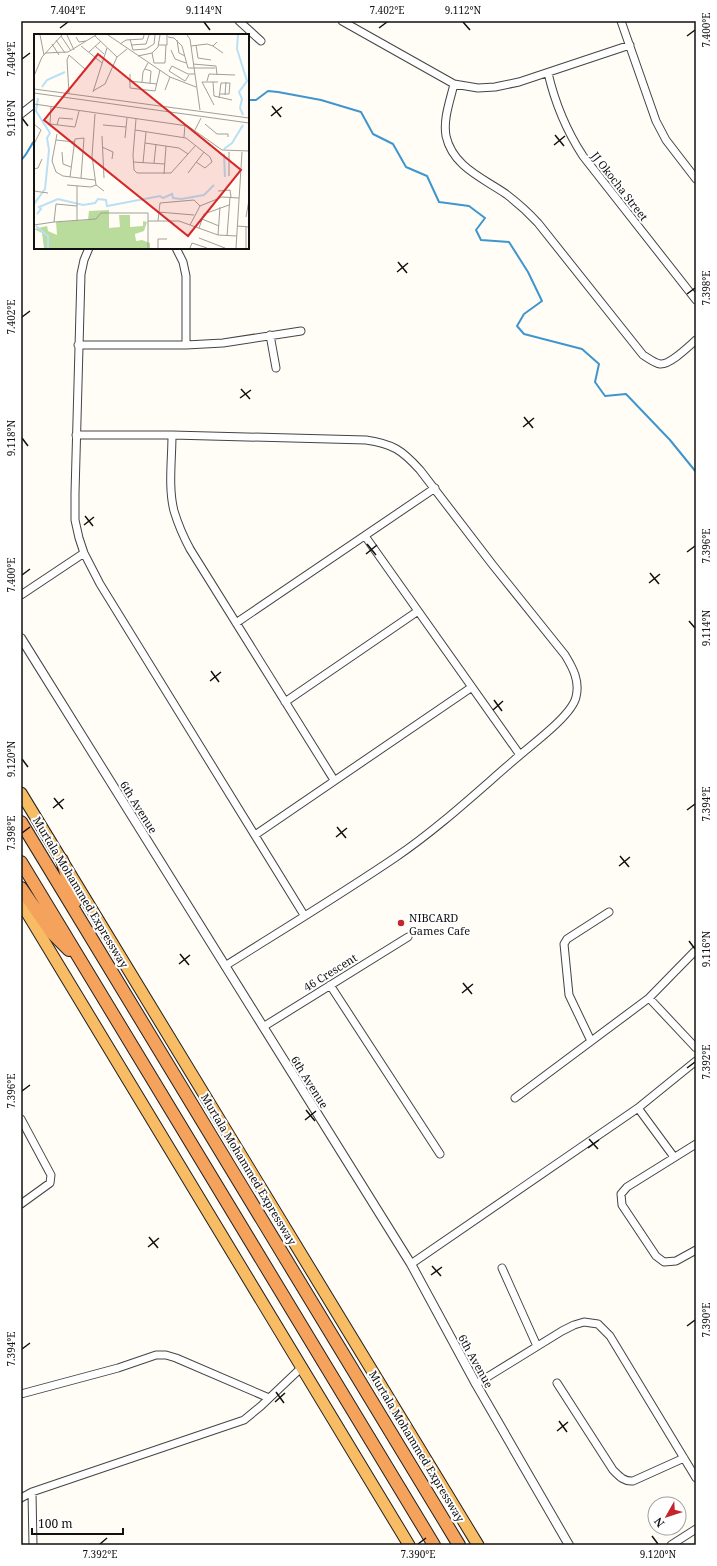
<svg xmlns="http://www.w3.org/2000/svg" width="717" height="1566" font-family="'Noto Serif',serif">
	<rect width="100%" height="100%" fill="#fffdf5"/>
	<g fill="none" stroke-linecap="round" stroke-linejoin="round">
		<path stroke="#3f96cf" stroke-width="2" d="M248 100H256L268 91 278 92 321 100 361 112 373 134 393 144 406 167 427 176 439 202 469 206 485 218 476 230 481 240 509 242 528 272 542 301 524 314 517 326 524 334 582 349 599 364 595 382 605 396 626 394 670 440 696 472
			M21 160C28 154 29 147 35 140"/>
		<g stroke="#444" stroke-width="9">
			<path id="minor" d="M239 21 261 41
				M342 21 454 84 478 88 495 87 519 82 630 45
				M621 21 656 121 666 140 696 179
				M548 73C555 103 566 130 583 156L696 300
				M454 84C450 101 443 119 446 136 453 167 483 178 506 194 518 203 528 212 538 223L643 355C648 358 654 363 660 364 670 365 688 347 696 340
				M21 114 35 103
				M89 248 84 260 81 274 75 493V520L79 538 84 553 100 584 304 915
				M176 248 183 262 186 276V345
				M270 335 276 368
				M78 345H186L223 343 301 331
				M76 435H172L366 440C393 444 402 450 420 470L492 564 565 655C573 668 580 681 576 697 572 715 534 743 520 755 479 790 440 827 396 857 340 895 282 930 225 966
				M172 435C172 460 168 487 174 511 178 524 183 536 190 549L334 780
				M365 536 520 755
				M21 595 84 553
				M236 623 435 488
				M285 702 418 611
				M255 835 472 687
				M330 985 440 1154
				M649 998 696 1048
				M263 1027 408 937
				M591 1041 569 995 564 944 567 939 609 912
				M515 1098 649 998 696 950
				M638 1108 674 1157
				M21 1119 51 1175 50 1183 21 1204
				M696 1144 627 1187 621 1194 622 1205 656 1256 664 1262 676 1261 696 1250
				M411 1264 638 1108 696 1061
				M502 1268 537 1346
				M557 1383 613 1470C619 1476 624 1482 633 1481L684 1458
				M476 1384 562 1331 574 1325 584 1322 598 1324 610 1336 696 1478
				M21 1394 118 1368 156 1355H166L176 1358 269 1398
				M32 1492 33 1545
				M21 1498 32 1492 244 1420 261 1406 302 1367
				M671 1545 696 1529"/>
		</g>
		<g stroke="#444" stroke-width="10">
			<path id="tertiary" d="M21 638 411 1264 476 1384 569 1545"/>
		</g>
		<g stroke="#222" stroke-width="13">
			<path id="trunk" d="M21 793 478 1545
				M21 903 409 1545"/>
		</g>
		<g stroke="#222" stroke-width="14">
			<path id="motorway" d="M21 822 459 1545
				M62 860 75 902
				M21 862 434 1545
				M21 888 52 933 69 950"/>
		</g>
		<use href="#minor" stroke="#fff" stroke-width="7"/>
		<use href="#tertiary" stroke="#fff" stroke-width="8"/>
		<use href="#trunk" stroke="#f7bc64" stroke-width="11"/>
		<use href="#motorway" stroke="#f5a25d" stroke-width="12"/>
	</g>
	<path fill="none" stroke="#111" stroke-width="1.5" d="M204 22 210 30M463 22 470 30M60 28 68 22M379 28 387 22M687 36 695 30M22 59 30 53M272 106 281 117M271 116 282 107M22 118 28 126M555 135 564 146M554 145 565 136M398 262 407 273M397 272 408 263M687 294 695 288M22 317 30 311M241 389 250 399M240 398 251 390M524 417 533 428M523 427 534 418M22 438 28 446M85 516 93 526M84 525 94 517M367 544 376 555M687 552 695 546M366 554 377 545M650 573 659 584M22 575 30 569M649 583 660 574M689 621 695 628M211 671 219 682M210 681 221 672M494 700 502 711M493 710 503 701M22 759 28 767M54 798 63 809M53 808 64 799M687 810 695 804M337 827 346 838M22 833 30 827M336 837 347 828M620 856 629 867M619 866 630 857M689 941 695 949M180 954 189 965M179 964 190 955M463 983 472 994M462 993 473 984M687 1068 695 1062M22 1091 30 1085M306 1110 315 1121M305 1120 316 1111M589 1139 598 1149M588 1148 599 1140M149 1237 158 1248M148 1247 159 1238M432 1266 441 1276M431 1275 442 1267M687 1326 695 1320M22 1349 30 1343M276 1392 284 1403M275 1402 285 1393M559 1421 567 1432M557 1431 568 1422M652 1536 658 1544M100 1544 107 1538M418 1544 426 1538"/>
	<circle fill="#c4262e" stroke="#fff" stroke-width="1.5" cx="401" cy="923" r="4"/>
	<g text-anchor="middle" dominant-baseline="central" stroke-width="4" stroke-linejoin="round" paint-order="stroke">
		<g font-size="11" fill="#111" stroke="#fff">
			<text transform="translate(620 186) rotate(52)">JJ Okocha Street</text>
			<text transform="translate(139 807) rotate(58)">6th Avenue</text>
			<text transform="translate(81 892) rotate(59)">Murtala Mohammed Expressway</text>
			<text transform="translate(330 972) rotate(-32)">46 Crescent</text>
			<text transform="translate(310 1082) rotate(58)">6th Avenue</text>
			<text transform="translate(249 1169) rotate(59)">Murtala Mohammed Expressway</text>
			<text transform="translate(476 1361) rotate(61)">6th Avenue</text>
			<text transform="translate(417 1446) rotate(59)">Murtala Mohammed Expressway</text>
		</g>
		<g font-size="11" fill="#111" stroke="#fff" text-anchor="start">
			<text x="409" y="917">NIBCARD<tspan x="409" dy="13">Games Cafe</tspan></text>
		</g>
	</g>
	<g transform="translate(34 34)">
		<rect width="215" height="215" fill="#fffdf5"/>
		<path d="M75 176V194L86 193 85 181H96V193L109 192V187L113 188 110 197 101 200 102 207 108 206 116 209V214H10L8 199 0 195 13 192 14 197 23 201 22 188 54 186 55 177Z" fill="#b9dc9c"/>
		<path fill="none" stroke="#b9e0f7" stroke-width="2" d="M204 1 203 15 213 47 205 58 208 65 206 74 209 81M8 53 13 46 31 38M190 115 198 109 209 91M190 120 191 143M0 170 11 155 15 116 13 104 16 99 2 77 4 64M3 180 7 175 5 173 24 165 49 171 61 169 64 165 72 166 73 172 126 162 129 164 138 160 139 164 147 165 170 161 180 151M2 192 14 202V214"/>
		<path fill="none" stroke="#a09f9a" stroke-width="1" d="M6 1 10 21M33 1 40 16M74 1 136 43 162 53M153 1 156 5 166 76M27 2 37 17M61 2 83 23M42 3 45 8 52 7M134 3 140 4 148 12 154 34H181M96 5 99 16 112 15 120 10 121 1M22 6 31 19M143 6 145 19 151 22M18 10 25 21M86 10 92 6 109 5 110 1M97 11 112 10 115 1M125 11H133V1M162 11 164 24 177 26M47 12 68 29M61 12 70 20M157 12 173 10 179 12 183 8M179 12 189 19M137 16 141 25 152 29M55 18 67 7M11 19 34 18 62 1M118 19 120 29H131L132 11M35 21 33 26 35 59M35 21 51 35M104 22 118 19 124 13 126 1M159 30 182 32 183 41M111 35 117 37 116 49M96 40V54L121 57 126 36M155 41 151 47 135 37 138 32 154 40H161M0 42 8 23 28 1M95 47 123 50M173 47 175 40 201 41M108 48 109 38 114 29M179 48 180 62 198 66M0 55 215 84M131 56 136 43M59 57 71 50 83 23 93 15M59 58 73 14M0 59 215 89M191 61 192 48M185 64 187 49H196L195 60H186M0 70 154 92 188 116 215 117M180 71 168 48H184M17 73 16 90 41 93 45 77M61 80 58 122 62 151 70 157M102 85 99 121 100 136 103 139H137L162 111M0 90 7 96 0 110M171 90 183 100H194V103M23 91 25 84 39 85M69 91 92 93M101 96 152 104 176 123 178 128 171 134 162 128M161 96 167 84M23 100 18 127 22 138 29 142 61 146M68 102 70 144M150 103 151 91M91 104 93 84M22 106 41 108M111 109 145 114 154 120M68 113 79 118 78 125M28 118 29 130 37 133M99 128 131 130M109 129 112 98M120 129 122 110M0 135 4 134 8 125M154 139 170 118M130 140 132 112M195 142V118M36 143 41 105 50 104 47 144M33 151 57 153 62 151M0 157 14 159M184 157 196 156 197 163M43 172V187M124 178 160 181M212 183 215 166M168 185 185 192M114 187H145L184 201 203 202M124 187 126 169 160 166 166 172M20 188 62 185 67 179H114V214M0 191 20 188 22 170 43 172V152M156 191 166 172 188 163 205 164M203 192 215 193M165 194 170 180 195 171M184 201 186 173M193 202 196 163M165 204 191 214M124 214V205H133M156 214 158 209 173 214M202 214 208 118M212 214V192"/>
		<path fill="#d62828" fill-opacity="0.15" stroke="#d62828" stroke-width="2" d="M64 20 207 136 154 202 10 86Z"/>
		<rect width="215" height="215" fill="none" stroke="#111" stroke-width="2"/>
	</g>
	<rect width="717" height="1566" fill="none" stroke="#ffffff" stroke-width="44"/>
	<g transform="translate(667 1516) rotate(231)"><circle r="19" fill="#ffffff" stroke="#a0a0a0"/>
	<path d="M0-3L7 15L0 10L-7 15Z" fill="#c4262e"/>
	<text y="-6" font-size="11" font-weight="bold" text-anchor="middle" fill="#111111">N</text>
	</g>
	<path d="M32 1528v6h91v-6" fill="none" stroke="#111111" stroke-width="2"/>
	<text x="38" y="1528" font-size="12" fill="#111111" stroke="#ffffff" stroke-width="3" paint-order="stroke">100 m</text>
	<rect x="22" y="22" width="673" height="1522" fill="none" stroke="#111" stroke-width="1.5"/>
	<g font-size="10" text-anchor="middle" fill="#111">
		<text x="68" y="14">7.404°E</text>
		<text x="204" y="14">9.114°N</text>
		<text x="387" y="14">7.402°E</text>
		<text x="463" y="14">9.112°N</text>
		<text transform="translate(706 30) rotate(-90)" y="4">7.400°E</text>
		<text transform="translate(11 59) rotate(-90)" y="4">7.404°E</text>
		<text transform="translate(11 118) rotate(-90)" y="4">9.116°N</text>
		<text transform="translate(706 288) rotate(-90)" y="4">7.398°E</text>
		<text transform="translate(11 317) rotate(-90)" y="4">7.402°E</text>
		<text transform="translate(11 438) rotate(-90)" y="4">9.118°N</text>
		<text transform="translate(706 546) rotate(-90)" y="4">7.396°E</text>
		<text transform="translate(11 575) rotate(-90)" y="4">7.400°E</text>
		<text transform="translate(706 628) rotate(-90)" y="4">9.114°N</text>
		<text transform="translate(11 759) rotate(-90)" y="4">9.120°N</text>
		<text transform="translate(706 804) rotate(-90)" y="4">7.394°E</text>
		<text transform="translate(11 833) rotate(-90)" y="4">7.398°E</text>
		<text transform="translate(706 949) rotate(-90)" y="4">9.116°N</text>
		<text transform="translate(706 1062) rotate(-90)" y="4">7.392°E</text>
		<text transform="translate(11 1091) rotate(-90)" y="4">7.396°E</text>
		<text transform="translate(706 1320) rotate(-90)" y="4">7.390°E</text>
		<text transform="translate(11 1349) rotate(-90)" y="4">7.394°E</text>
		<text x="100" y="1558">7.392°E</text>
		<text x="418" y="1558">7.390°E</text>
		<text x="658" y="1558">9.120°N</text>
	</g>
</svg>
